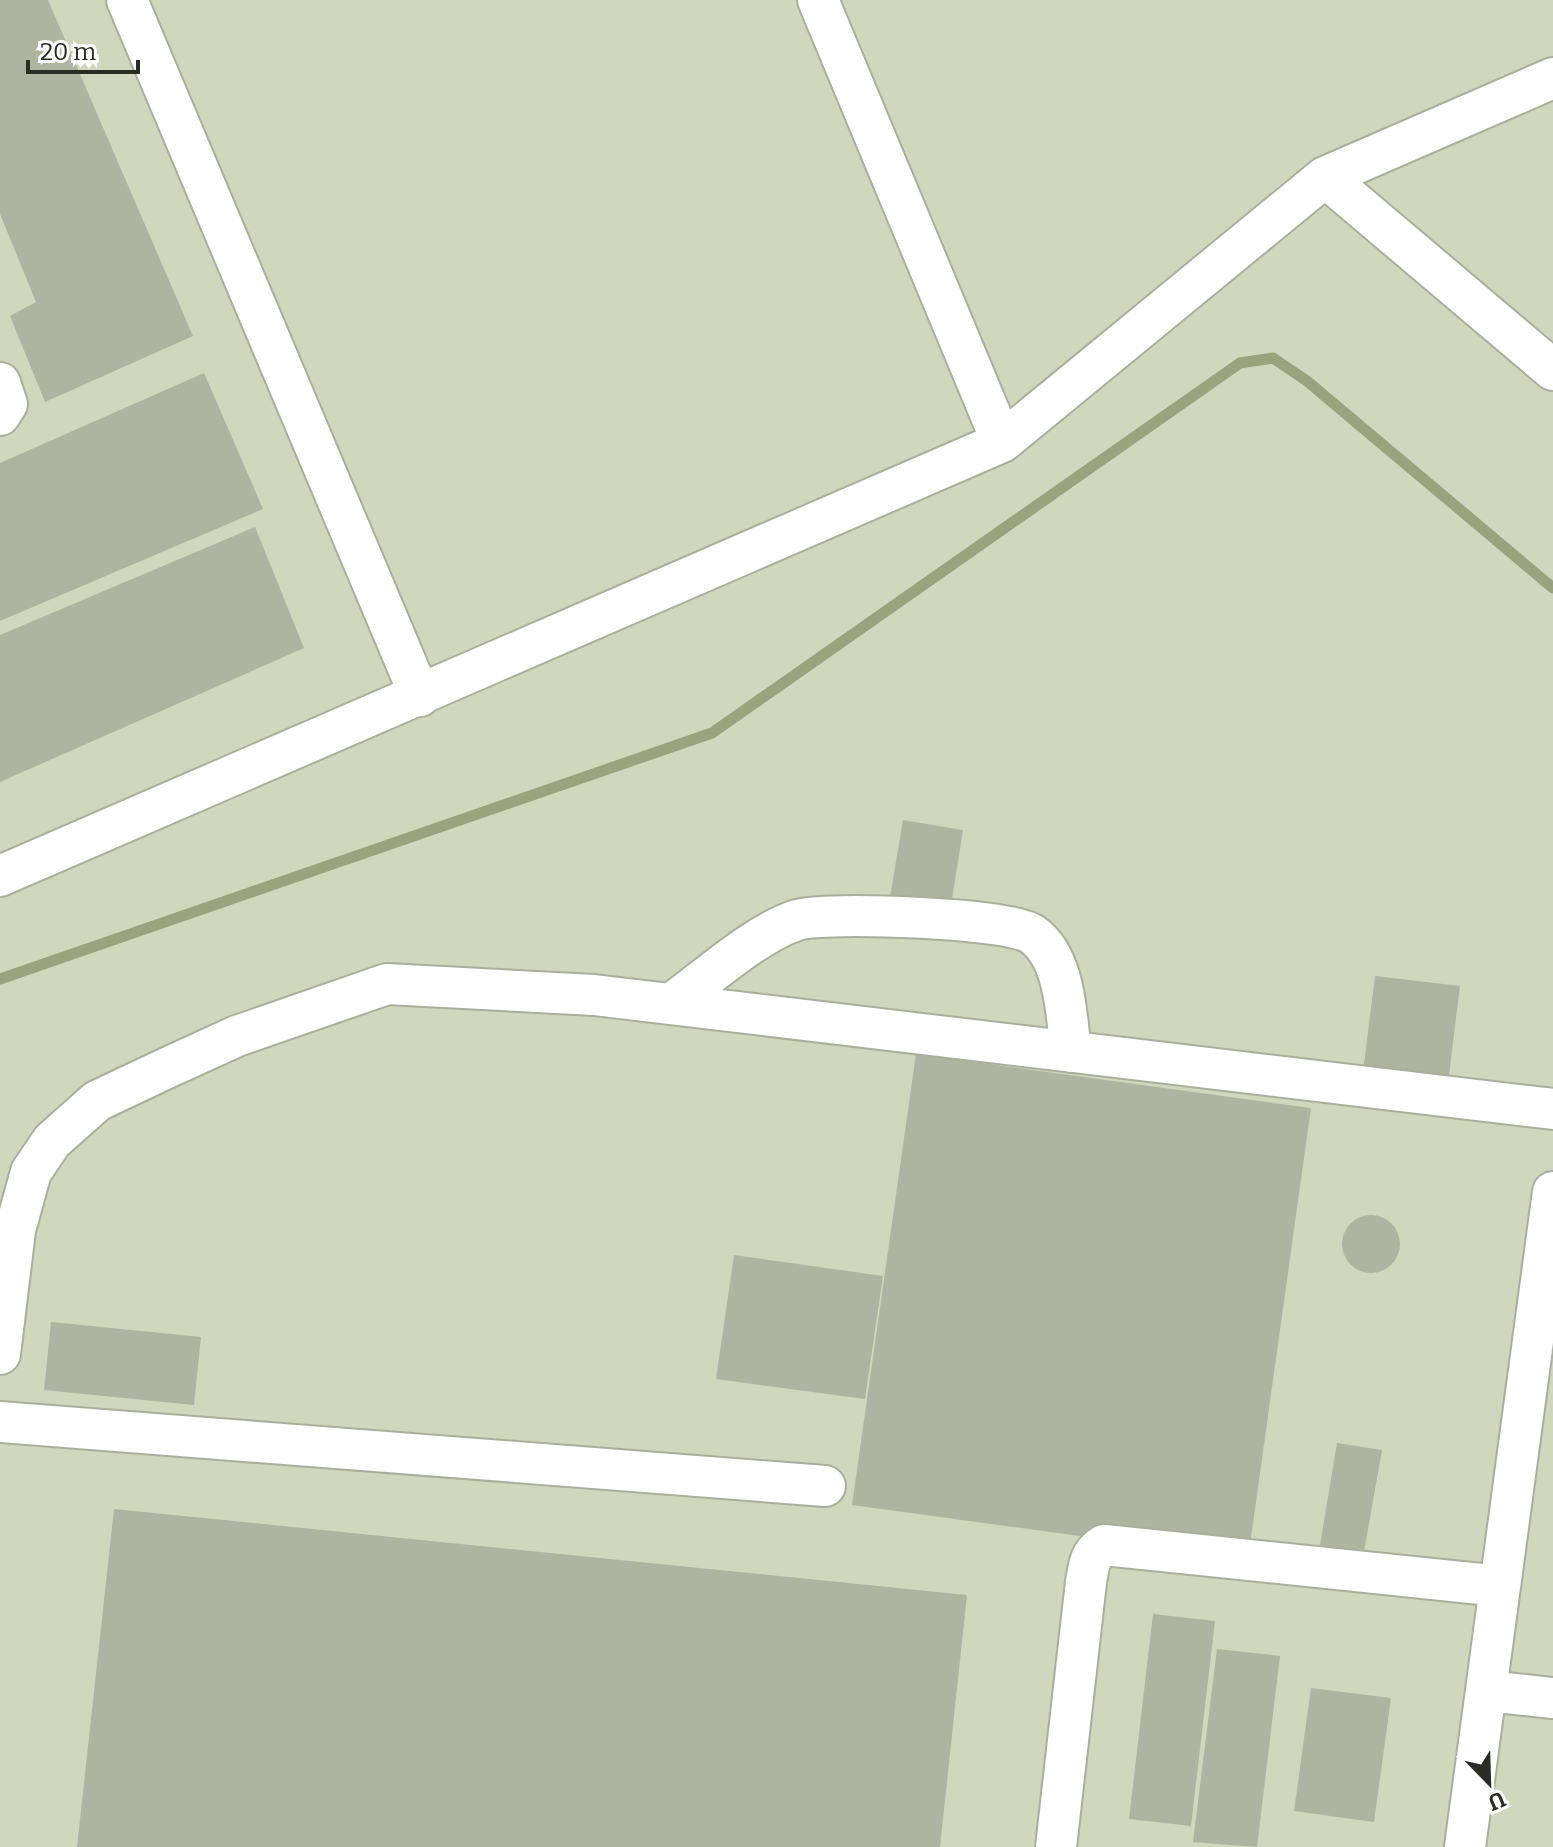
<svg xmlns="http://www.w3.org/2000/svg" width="1553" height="1847" font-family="Bitter,serif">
	<rect width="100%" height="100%" fill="#dce1cd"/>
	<path fill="#d0d7bc" d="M0 0H1553V1847H0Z"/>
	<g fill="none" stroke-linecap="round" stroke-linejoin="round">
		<path stroke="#9aa37d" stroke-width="11" d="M0 979 712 733 1240 363 1273 358 1307 381 1553 588"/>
	</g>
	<path fill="#afb4a1" d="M0 0H48L193 336 45 402 10 316 36 302 0 214Z
		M204 373 263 509 0 621V463Z
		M255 527 304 648 0 782V635Z
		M903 820 963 830 949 918 888 909Z
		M1375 976 1460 986 1448 1083 1363 1072Z
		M916 1054 1311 1108 1248 1559 852 1505Z
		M1342 1244a29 29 0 1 1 58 0a29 29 0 1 1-58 0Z
		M734 1255 883 1276 865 1399 716 1379Z
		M51 1322 201 1337 194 1405 44 1390Z
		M1337 1443 1382 1450 1364 1552 1320 1545Z
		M114 1509 967 1595 940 1847H77Z
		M1153 1614 1215 1621 1191 1826 1129 1819Z
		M1217 1649 1280 1656 1257 1847 1193 1842Z
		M1311 1688 1391 1698 1374 1822 1294 1811Z"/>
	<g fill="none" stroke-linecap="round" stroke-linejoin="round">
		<g stroke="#aaaf9c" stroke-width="44">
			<path id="minor" d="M127 0 420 696
				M818 0 1002 442
				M1325 177 1553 370
				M0 383 7 404 0 415
				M0 876 1002 442 1325 177 1553 78
				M671 1004C707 978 755 934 797 920 824 911 1011 918 1032 934 1066 958 1066 1015 1071 1052
				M0 1354 15 1230 31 1172 52 1141 97 1101 169 1067 237 1036 387 984 594 995 1553 1109
				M0 1422 825 1486
				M1486 1691 1553 1698
				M1056 1847 1086 1582C1089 1566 1089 1554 1104 1545L1500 1586
				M1465 1847 1553 1192"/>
		</g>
		<use href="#minor" stroke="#fff" stroke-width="40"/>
	</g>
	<g transform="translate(1489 1783) rotate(157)" stroke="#ffffff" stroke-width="6" paint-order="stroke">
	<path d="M0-6L14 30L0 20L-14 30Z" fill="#2b2d25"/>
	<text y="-12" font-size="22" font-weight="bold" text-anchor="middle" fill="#2b2d25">U</text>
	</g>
	<path d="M28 60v12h110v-12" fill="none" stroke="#2b2d25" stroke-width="4"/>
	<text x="40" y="60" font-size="24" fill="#2b2d25" stroke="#ffffff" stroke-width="6" paint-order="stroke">20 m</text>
</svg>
